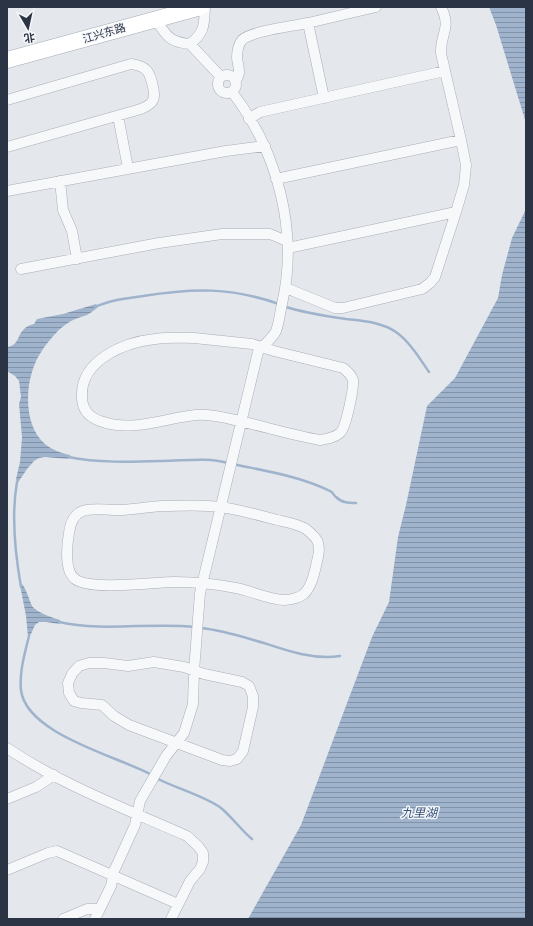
<svg xmlns="http://www.w3.org/2000/svg" width="533" height="926" font-family="Helvetica,'Noto Sans SC',sans-serif">
	<defs>
		<pattern id="water-rules" width="6" height="5" patternUnits="userSpaceOnUse"><rect width="6" height="5" fill="#9fb4cc"/><path d="M0 2.5h6" fill="none" stroke="#8293a7"/></pattern>
	</defs>
	<rect width="100%" height="100%" fill="#e4e7ec"/>
	<path fill="url(#water-rules)" d="M489 7H526V123L496 25Z
		M526 209V919H248L301 825 372 637 389 602 398 537 406 505 427 406 455 378 498 298 502 275 512 238Z
		M96 304 97 305V308C94 310 91 313 87 315 84 316 81 317 78 318 71 320 63 326 58 331 47 342 36 357 32 372 25 394 26 428 45 444 52 450 61 453 70 455L71 457 68 459 45 457 39 458 34 461 27 469 17 484 16 479 20 462 22 437 19 404 21 397 19 381 15 376 7 371V347C23 345 14 329 34 324L37 319 63 314Z
		M21 584 23 585C27 592 29 599 32 606 36 612 53 618 60 620L61 622 59 624 46 622H39L35 625 30 636 28 637 26 616 20 585Z"/>
	<g fill="none" stroke-linecap="round" stroke-linejoin="round">
		<path stroke="#9fb4cc" stroke-width="2.5" d="M283 306C304 313 325 316 346 319 364 321 381 322 396 332 410 342 420 359 429 372
			M95 307C110 300 127 298 143 296 193 288 230 287 279 304
			M68 457C98 463 130 462 161 461 184 461 206 457 228 463
			M233 464C265 471 300 476 330 491 333 492 333 495 336 497 342 503 349 503 356 503
			M17 482C11 516 15 553 21 587
			M59 622C104 632 150 622 196 627
			M201 628C222 630 243 637 264 643 288 651 314 660 340 656
			M29 636C25 653 19 672 21 690 26 734 117 756 152 775
			M156 778C175 788 205 796 221 808 232 817 241 830 252 839"/>
		<g stroke="#a9aeb7" stroke-width="11">
			<path id="minor" d="M441 7C452 29 440 33 441 53 442 59 444 65 445 71
				M155 19C167 35 168 42 190 44 205 32 204 25 205 7
				M190 44 221 77
				M218 84a9 9 0 1 1 18 0a9 9 0 1 1-18 0Z
				M235 81C242 74 238 67 237 58 237 52 238 45 242 40 251 31 293 26 308 23
				M324 98 308 23 376 7
				M7 100 131 64C147 66 150 72 153 87 154 91 155 96 153 100 151 105 145 107 141 109L7 147
				M118 116 128 168
				M249 119 260 112 445 71 461 140 276 179
				M60 181 63 210 72 231 77 259
				M7 191 226 151 265 146
				M288 248 456 212 464 185 466 165 461 140
				M21 269 159 243 222 234H270L287 241
				M286 288 335 308H343L422 289 430 283 435 277 456 212
				M194 338 252 344 274 351 343 368C347 371 351 374 353 380 354 388 346 428 340 433 334 438 327 439 320 440 291 435 263 426 235 420 222 417 209 414 196 415 164 418 132 433 100 421 89 417 82 409 82 397 80 360 125 342 155 339 168 337 181 338 194 338Z
				M162 506C177 506 192 505 208 506 231 507 254 514 277 520 286 522 298 524 306 529 317 538 321 542 318 557 315 569 313 585 304 594 299 598 290 600 284 600 267 599 252 591 236 588 216 584 195 582 175 582 154 582 91 591 75 579 64 571 67 544 69 533 73 500 99 511 122 510 135 509 149 507 162 506Z
				M154 662 184 667 204 674 242 682 249 686 253 696V707L243 751 237 759 230 761 222 760 129 725 114 716 102 705 81 703 74 701 69 693 68 683 72 674 79 666 89 663H104L128 666Z
				M7 748C62 785 126 809 187 836L198 846 203 853V862L200 869 190 881 171 919
				M7 799 36 787 54 775
				M7 870 48 853 57 851 178 904
				M63 919 87 909H100
				M95 919 111 886 114 871 135 825 140 801 166 756 184 733 193 704 194 671 200 593 258 352C263 345 273 338 276 331 279 323 280 313 282 304 299 231 277 150 232 92"/>
		</g>
		<g stroke="#a3abb8" stroke-width="17">
			<path id="primary" d="M7 60 201 7"/>
		</g>
		<use href="#minor" stroke="#f7f8fa" stroke-width="10"/>
		<use href="#primary" stroke="#fff" stroke-width="16"/>
	</g>
	<g text-anchor="middle" dominant-baseline="central" stroke-width="3" stroke-linejoin="round" paint-order="stroke">
		<g font-size="11" fill="#2b3445" stroke="#f4f6f9">
			<text transform="translate(104 33) rotate(-16)">江兴东路</text>
		</g>
		<g font-size="12" font-style="italic" fill="#34527a" stroke="#f4f6f9">
			<text x="419" y="813">九里湖</text>
		</g>
	</g>
	<rect width="533" height="926" fill="none" stroke="#2b3445" stroke-width="16"/>
	<g transform="translate(28 28) rotate(171)" stroke="#f4f6f9" stroke-width="3" paint-order="stroke">
	<path d="M0-3L7 15L0 10L-7 15Z" fill="#2b3445"/>
	<text y="-6" font-size="11" font-weight="bold" text-anchor="middle" fill="#2b3445">北</text>
	</g>
</svg>
